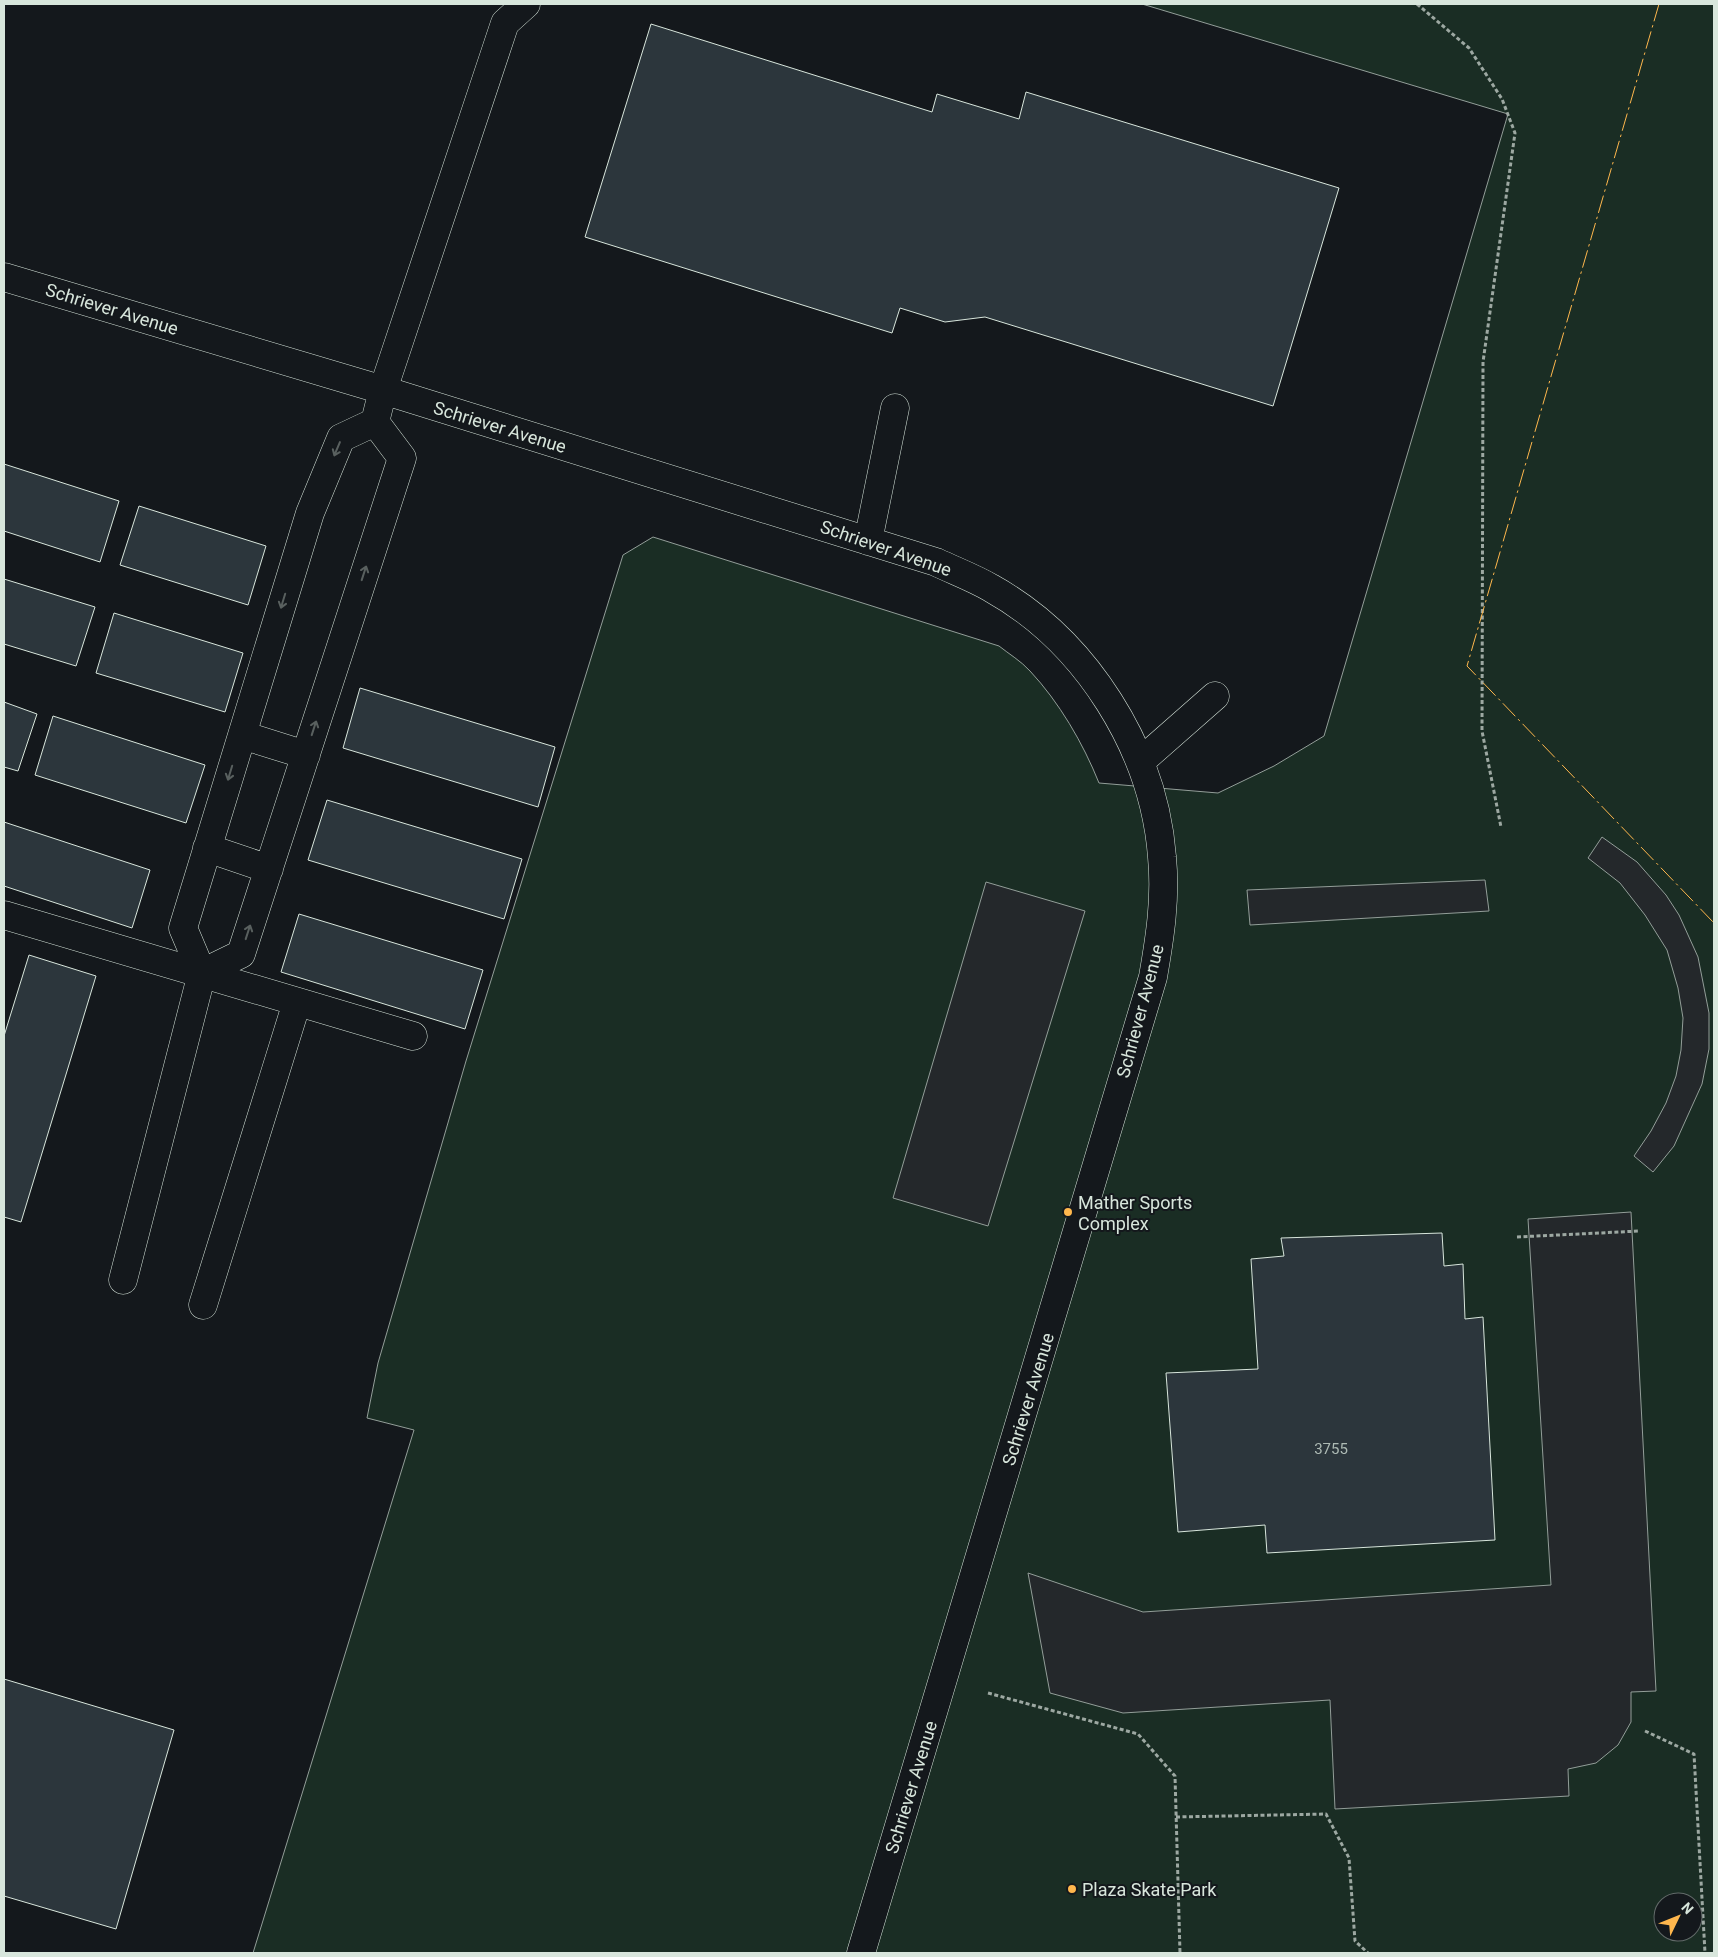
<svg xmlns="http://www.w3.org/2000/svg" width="1718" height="1957" font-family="Roboto,sans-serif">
	<rect width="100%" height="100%" fill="#14181c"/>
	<path fill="#1a2d24" stroke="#939e99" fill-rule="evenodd" d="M1142 4H1714V1953H253L414 1430 367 1418 378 1363 466 1061 623 555 653 537 999 646C1009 654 1021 661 1030 671 1059 702 1083 743 1099 783L1218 793 1274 766 1324 736 1508 114ZM1663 1902H1693V1932H1663Z"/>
	<path fill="#24282b" stroke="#939e99" d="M1602 837 1637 862 1666 895 1679 915 1698 957 1709 1013V1049L1702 1084 1674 1146 1653 1172 1634 1156 1651 1131 1666 1103 1676 1076 1681 1050 1683 1018 1678 988 1667 950 1645 915 1620 883 1588 858Z
		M1485 880 1489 911 1250 925 1247 890Z
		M986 882 1085 911 988 1226 893 1198Z
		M1631 1212 1656 1691 1631 1692V1722L1618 1745 1596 1763 1568 1769 1569 1796 1335 1809 1330 1700 1123 1713 1050 1693 1028 1573 1143 1612 1551 1585 1528 1219Z"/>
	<path fill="#2c363c" stroke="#d8e6dc" d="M651 24 932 112 937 94 1019 119 1026 92 1339 188 1273 406 985 317 945 322 900 308 892 333 585 237Z
		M4 464 119 501 100 562 4 531Z
		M139 506 266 546 248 605 120 565Z
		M4 579 95 607 76 666 4 644Z
		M114 613 243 653 225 712 96 673Z
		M360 688 555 747 538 807 343 748Z
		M4 702 37 714 18 771 4 767Z
		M53 716 205 765 186 823 35 775Z
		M327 800 522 859 504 919 308 860Z
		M4 822 150 870 132 928 4 886Z
		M299 914 483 970 465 1029 281 972Z
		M29 955 96 976 21 1222 4 1217V1036Z
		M1442 1233 1444 1266 1463 1264 1465 1319 1483 1317 1495 1540 1267 1553 1265 1525 1178 1532 1166 1373 1258 1369 1251 1259 1284 1256 1281 1238Z
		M4 1679 174 1730 116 1929 4 1896Z"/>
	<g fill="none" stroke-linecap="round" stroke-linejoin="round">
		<g stroke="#d8e6dc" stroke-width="29">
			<path id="minor" d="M4 277 383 390 936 562C955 571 974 578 991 588 1086 641 1154 749 1162 857 1166 898 1160 937 1153 977L861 1953
				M868 541 895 408
				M242 735 306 755
				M1140 762 1215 696
				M207 848 269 869
				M4 915 413 1036
				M202 973 241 954 402 458 375 422
				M123 1280 202 973 183 928 310 513 341 438 375 422 383 390 505 23 526 4
				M203 1305 297 1002"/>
		</g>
		<path stroke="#9da8a2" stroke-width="3" stroke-dasharray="4 2.5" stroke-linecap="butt" d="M1417 4 1469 48 1502 99 1515 133 1483 362 1482 731 1501 827
			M1517 1237 1640 1231
			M988 1693 1138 1734 1175 1776 1180 1953
			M1645 1731 1694 1754 1705 1953
			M1176 1817 1326 1814 1349 1858 1355 1941 1368 1953"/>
		<use href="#minor" stroke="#14181c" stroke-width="28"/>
		<path stroke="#ffb74d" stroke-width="1" stroke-dasharray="18 4 2.5 4" stroke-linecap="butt" d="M1659 4 1467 666 1714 923"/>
	</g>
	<defs><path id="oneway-shaft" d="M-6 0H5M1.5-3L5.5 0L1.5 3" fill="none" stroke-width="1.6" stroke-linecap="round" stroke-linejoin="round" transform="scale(1.25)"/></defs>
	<g stroke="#59605f">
		<use href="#oneway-shaft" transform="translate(337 449) rotate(113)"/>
		<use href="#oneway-shaft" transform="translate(364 573) rotate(-72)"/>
		<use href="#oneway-shaft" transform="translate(283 601) rotate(107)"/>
		<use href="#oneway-shaft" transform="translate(314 728) rotate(-72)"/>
		<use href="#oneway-shaft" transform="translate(230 773) rotate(107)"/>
		<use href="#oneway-shaft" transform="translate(248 932) rotate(-72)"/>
	</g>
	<g fill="#ffb74d" stroke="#14181c" stroke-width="2">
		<circle cx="1068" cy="1212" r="5"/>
		<circle cx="1072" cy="1889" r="5"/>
	</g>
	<g text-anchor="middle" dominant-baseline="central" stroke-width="4" stroke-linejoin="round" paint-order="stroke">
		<g font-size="15" fill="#adbab4">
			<text x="1331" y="1449">3755</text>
		</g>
		<g font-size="18" fill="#d8e6dc" stroke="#14181c">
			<text transform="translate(112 309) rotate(17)">Schriever Avenue</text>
			<text transform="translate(500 427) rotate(17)">Schriever Avenue</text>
			<text transform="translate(886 548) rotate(19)">Schriever Avenue</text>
			<text transform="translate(1140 1011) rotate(-75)">Schriever Avenue</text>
			<text transform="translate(1028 1399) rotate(-73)">Schriever Avenue</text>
			<text transform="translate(911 1787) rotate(-73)">Schriever Avenue</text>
		</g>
		<g font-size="18" fill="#d8e6dc" stroke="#14181c" text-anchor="start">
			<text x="1078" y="1202">Mather Sports<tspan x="1078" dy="21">Complex</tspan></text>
			<text x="1082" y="1889">Plaza Skate Park</text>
		</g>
	</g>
	<rect width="1718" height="1957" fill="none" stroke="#d8e6dc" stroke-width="10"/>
	<g transform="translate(1678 1917) rotate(47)"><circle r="24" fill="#14181c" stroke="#626a69"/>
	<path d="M0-4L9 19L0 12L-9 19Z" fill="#ffb74d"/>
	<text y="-8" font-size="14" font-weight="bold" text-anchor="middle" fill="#d8e6dc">N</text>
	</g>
</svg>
